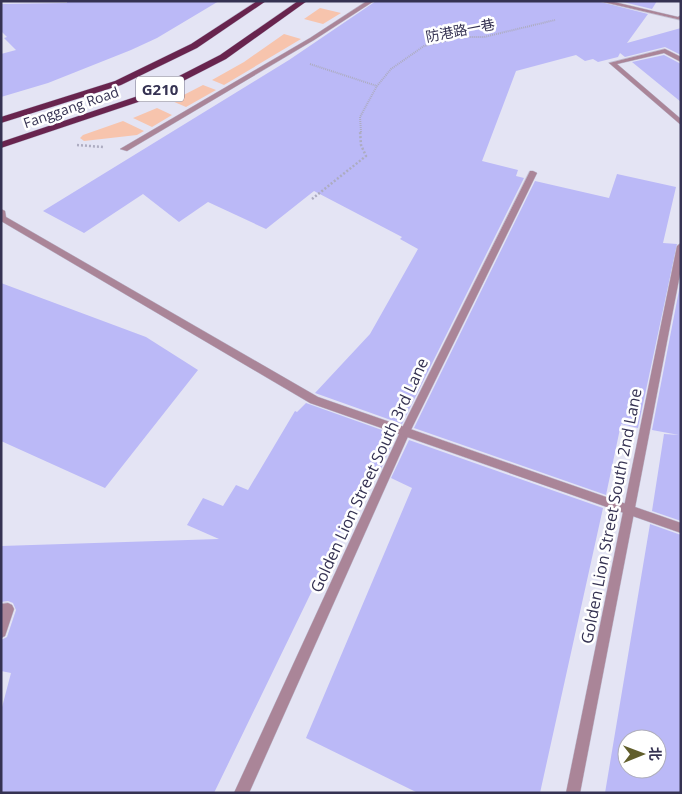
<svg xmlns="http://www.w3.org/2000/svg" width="682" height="794" font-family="'Open Sans','Noto Sans SC',sans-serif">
	<rect width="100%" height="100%" fill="#e4e4f4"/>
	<path fill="#f7c4ad" d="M320 8 341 13 323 24 304 19Z
		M284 34 301 39 224 85 212 80 244 62Z
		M203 85 216 90 186 107 172 101Z
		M157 108 172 115 152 127 133 118Z
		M123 121 144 131 137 135 84 141 80 138 83 135Z"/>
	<path fill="#bbb9f7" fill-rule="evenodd" d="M67 1H219L157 38 131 50 48 83 1 97V54L16 50 4 38 7 37 1 31V4L67 3Z
		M376 1H597L648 14 627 43 681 28V55L665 47 625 57 620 53 618 57 598 62 593 59 585 61 576 55 516 71 482 161 518 170 516 176 524 178 402 424 315 393 370 334 418 249 400 239 402 237 314 191 266 229 208 202 179 222 143 194 84 233 43 211 289 60Z
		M619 1H657L652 9Z
		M664 55 681 64V102L632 62Z
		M617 174 676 187 663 243 677 244 638 428 621 424 606 495 414 428 535 181 609 198Z
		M681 280V521L652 511 664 434 679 435 652 430Z
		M1 283 146 337 198 370 105 488 1 441Z
		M306 403 396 435 379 473 371 469 214 793H1V711L11 673 1 671V640L7 637 16 610 13 603 8 601 1 602V546L219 539 187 525 203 498 223 506 236 485 248 490 295 411 297 412Z
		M409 440 603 508 540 793H418L306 738 412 488 391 478Z
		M650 524 681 535V793H605ZM627 739H657V769H627Z"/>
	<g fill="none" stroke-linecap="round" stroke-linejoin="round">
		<g stroke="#c1c0d4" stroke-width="1">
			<path id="service" d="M367 1H374L314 40 127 151 120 149 310 38Z
				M599 1H610L678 17 681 15V20Z
				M665 49 681 57V62L664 53 617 64 681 119V125L609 63Z
				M530 171H533L537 173 410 432 249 793H234L400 432Z
				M681 243V269L580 793H566L677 246Z
				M8 603 12 605 14 609 5 636 1 638V604Z"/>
		</g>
		<g stroke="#c1c0d4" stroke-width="1">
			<path id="minor" d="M1 209 5 211 6 217 318 397 681 523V533L310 403 1 221Z"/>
		</g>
		<g stroke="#c1c0d4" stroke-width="1">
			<path id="trunk" d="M257 1H266L197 48 121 85 1 123V117L115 81 191 44Z
				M298 1H307L226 59 150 98 1 148V142L144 94 220 55Z"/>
		</g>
		<path stroke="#adacc1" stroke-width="2" stroke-dasharray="1 1" stroke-linecap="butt" d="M310 64 377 86
			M361 132 360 117 377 86 391 69 424 46 461 37H484L555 20"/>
		<path stroke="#adacc1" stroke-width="2.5" stroke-dasharray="2 2" stroke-linecap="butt" d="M77 145 103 147
			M312 199 366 156 361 145 360 131"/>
		<use href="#service" fill="#aa8598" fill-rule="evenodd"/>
		<use href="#minor" fill="#aa8598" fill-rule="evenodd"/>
		<use href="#trunk" fill="#68244e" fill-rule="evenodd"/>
	</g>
	<g text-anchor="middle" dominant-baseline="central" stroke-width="5" stroke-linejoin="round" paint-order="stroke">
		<g font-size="14" fill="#353252" stroke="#fff">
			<text transform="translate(460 30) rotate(-11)">防港路一巷</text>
			<text transform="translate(71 107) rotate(-19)">Fanggang Road</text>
		</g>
		<rect fill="#fff" stroke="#727086" stroke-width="1" x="136" y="76.5" width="48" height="25" rx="4"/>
		<g font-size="15" font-weight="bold" fill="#353252">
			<text x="160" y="89">G210</text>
		</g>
		<g font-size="16" fill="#353252" stroke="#fff">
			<text transform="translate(369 475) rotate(-65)">Golden Lion Street South 3rd Lane</text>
			<text transform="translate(611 516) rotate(-79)">Golden Lion Street South 2nd Lane</text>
		</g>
	</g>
	<rect width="682" height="794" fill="none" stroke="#353252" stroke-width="5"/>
	<g transform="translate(642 754) rotate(89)"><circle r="24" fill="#ffffff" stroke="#aeadba"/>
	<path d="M0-4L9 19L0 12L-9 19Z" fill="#615e2b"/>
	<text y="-8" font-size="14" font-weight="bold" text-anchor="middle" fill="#353252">北</text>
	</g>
</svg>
